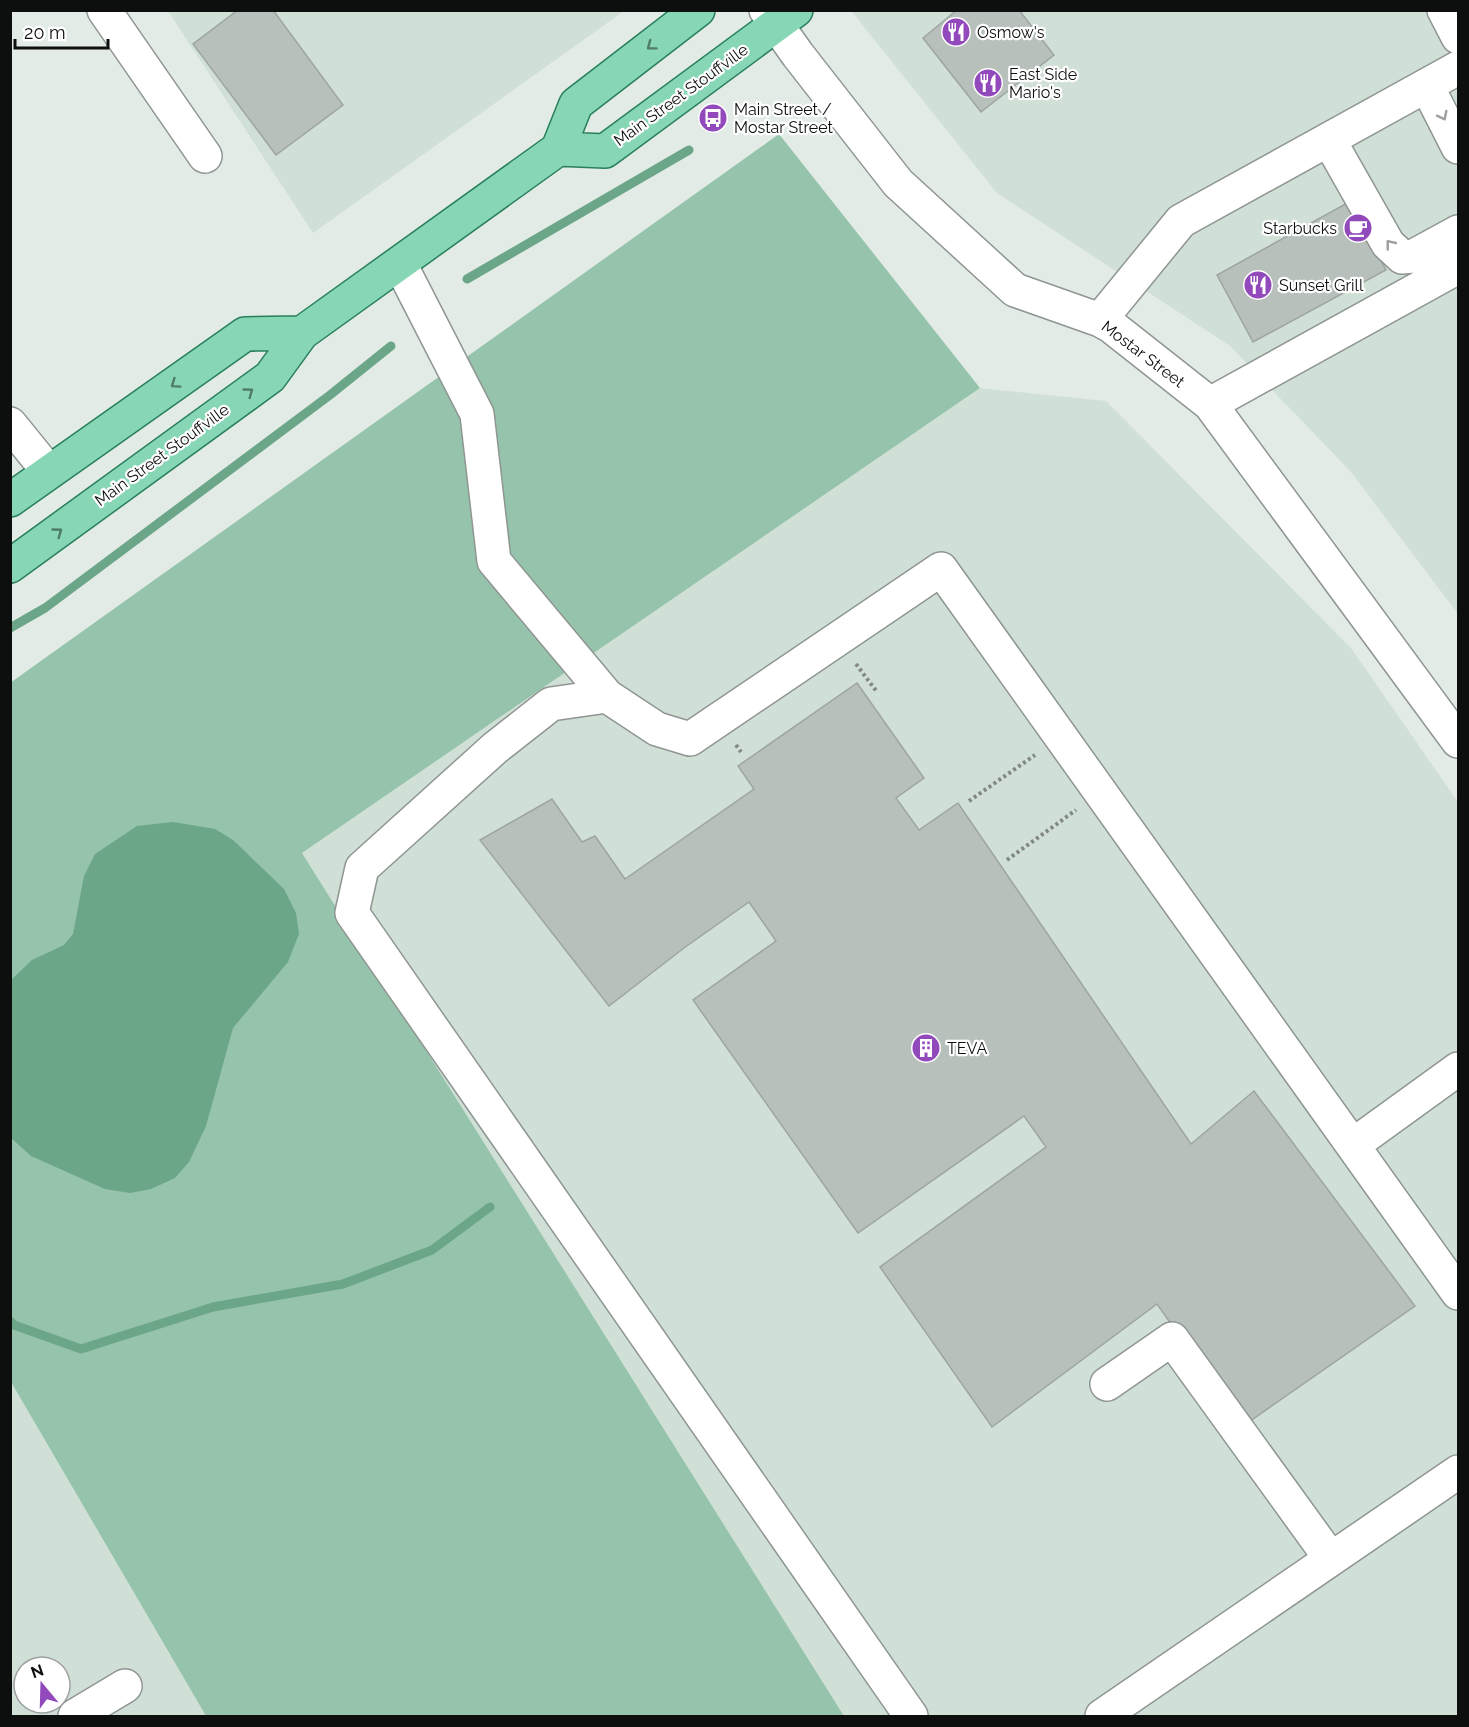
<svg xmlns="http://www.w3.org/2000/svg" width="1469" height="1727" font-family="Raleway,sans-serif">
	<rect width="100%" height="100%" fill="#e3ebe6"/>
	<path fill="#d0e0d7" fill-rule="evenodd" d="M853 10 1458 11V614L1351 472 1230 346 997 193 852 12Z
		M168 11H624L313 233Z
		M980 388 1106 401 1351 648 1458 802V1716H844L302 853Z
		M11 1382 206 1716H11ZM24 1667H60V1703H24Z"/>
	<path fill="#96c3ab" d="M779 134 980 388 302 853 844 1716H206L11 1382 10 683Z"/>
	<path fill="#6ba688" d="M173 822 215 829 233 840 284 889 296 913 299 934 288 962 233 1028 206 1126 189 1162 175 1178 151 1189 130 1193 105 1189 31 1156 11 1138V980L32 960 64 945 73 934 84 876 95 854 137 826Z"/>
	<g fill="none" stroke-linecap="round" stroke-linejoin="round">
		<path stroke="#6ba688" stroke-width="9" d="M467 279 689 150
			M10 628 45 608 330 395 391 346
			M10 1321 14 1325 81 1349 213 1307 343 1284 432 1250 490 1207"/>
	</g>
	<path fill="#b8c0bb" stroke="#9ea5a1" stroke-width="1.5" d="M238 10H273L343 105 276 155 193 44Z
		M957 10H1019L1054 55 981 112 923 38Z
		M1349 202 1386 270 1253 342 1217 275Z
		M857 683 924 778 896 798 919 830 958 803 1191 1144 1254 1091 1415 1306 1243 1426 1157 1304 992 1427 880 1267 1046 1147 1024 1116 858 1233 693 1000 776 941 749 902 684 948 609 1006 480 840 552 799 582 842 595 836 625 879 754 789 738 766Z"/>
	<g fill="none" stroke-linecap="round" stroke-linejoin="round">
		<g stroke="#8f9692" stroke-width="36">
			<path id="minor" d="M104 10 205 156
				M766 10 798 55 898 183 1015 290 1100 320 1111 326 1210 404 1458 741
				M1444 10 1458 37
				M1427 86 1458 147
				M1329 140 1388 244 1402 257 1414 256 1458 232
				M400 264 477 414 494 561 607 696 657 729 690 739 941 569 1458 1293
				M1100 320 1181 221 1458 68
				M1210 404 1458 267
				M10 424 49 472
				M607 696 551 704 495 748 362 868 352 913 911 1716
				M1353 1145 1458 1069
				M1107 1384 1172 1339 1331 1559
				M75 1716 125 1686
				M1102 1716 1458 1472"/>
		</g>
		<g stroke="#287f5b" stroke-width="36">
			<path id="major" d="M558 149 605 151 796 10
				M10 500 245 334 302 333
				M10 566 270 377 302 333 558 149 576 104 698 10"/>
		</g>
		<path stroke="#838885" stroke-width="4" stroke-dasharray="3 3" stroke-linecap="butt" d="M856 664 877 692
			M736 745 741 752
			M969 801 1035 755
			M1007 860 1076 810"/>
		<use href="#minor" stroke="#fff" stroke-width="33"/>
		<use href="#major" stroke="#87d6b6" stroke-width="33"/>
	</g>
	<defs><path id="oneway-chevron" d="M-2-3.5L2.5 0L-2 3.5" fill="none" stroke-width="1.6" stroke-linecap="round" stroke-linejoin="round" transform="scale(1.5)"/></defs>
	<g stroke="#507c6a">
		<use href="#oneway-chevron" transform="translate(651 46) rotate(143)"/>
		<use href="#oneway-chevron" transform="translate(175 384) rotate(145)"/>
		<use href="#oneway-chevron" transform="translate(249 392) rotate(-36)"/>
		<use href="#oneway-chevron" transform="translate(58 532) rotate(-36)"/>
	</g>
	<g stroke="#9e9f9f">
		<use href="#oneway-chevron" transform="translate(1443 116) rotate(63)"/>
		<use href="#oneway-chevron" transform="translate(1390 244) rotate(-129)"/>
	</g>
	<defs>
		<g id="restaurant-disc" transform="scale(1.5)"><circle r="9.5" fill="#9249bb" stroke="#fff"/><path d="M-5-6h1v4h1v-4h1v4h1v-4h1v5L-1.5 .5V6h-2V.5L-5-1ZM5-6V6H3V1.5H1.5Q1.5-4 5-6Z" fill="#fff"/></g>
		<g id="bus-disc" transform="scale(1.5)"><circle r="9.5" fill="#9249bb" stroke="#fff"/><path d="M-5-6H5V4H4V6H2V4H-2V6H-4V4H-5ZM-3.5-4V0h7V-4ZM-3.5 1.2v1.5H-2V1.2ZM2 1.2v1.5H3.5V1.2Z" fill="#fff"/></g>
		<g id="cafe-disc" transform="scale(1.5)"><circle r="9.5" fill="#9249bb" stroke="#fff"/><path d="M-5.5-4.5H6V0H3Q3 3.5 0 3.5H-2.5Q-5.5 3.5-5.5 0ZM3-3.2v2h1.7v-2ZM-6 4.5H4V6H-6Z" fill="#fff"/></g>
		<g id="building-disc" transform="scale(1.5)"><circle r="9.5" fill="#9249bb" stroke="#fff"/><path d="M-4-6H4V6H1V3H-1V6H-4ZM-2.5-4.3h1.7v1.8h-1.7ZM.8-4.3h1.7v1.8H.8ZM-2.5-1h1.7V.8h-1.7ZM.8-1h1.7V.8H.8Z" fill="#fff"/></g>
	</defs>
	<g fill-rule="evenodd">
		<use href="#restaurant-disc" x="956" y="32"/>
		<use href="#restaurant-disc" x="988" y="83"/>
		<use href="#bus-disc" x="713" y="118"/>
		<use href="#cafe-disc" x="1358" y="228"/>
		<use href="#restaurant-disc" x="1258" y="285"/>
		<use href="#building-disc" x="926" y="1048"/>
	</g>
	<g text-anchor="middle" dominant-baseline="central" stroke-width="4.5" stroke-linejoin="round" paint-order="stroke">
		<g font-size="16" fill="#0d0f0e" stroke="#fff" text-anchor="start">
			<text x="977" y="32">Osmow's</text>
			<text x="1009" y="74">East Side<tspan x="1009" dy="18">Mario's</tspan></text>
			<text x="734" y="109">Main Street /<tspan x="734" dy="18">Mostar Street</tspan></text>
			<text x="1337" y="228" text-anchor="end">Starbucks</text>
			<text x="1279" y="285">Sunset Grill</text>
			<text x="947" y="1048">TEVA</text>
		</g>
		<g font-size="16" fill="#0d0f0e" stroke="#fff">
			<text transform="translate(681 95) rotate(-36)">Main Street Stouffville</text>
			<text transform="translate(1143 354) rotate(37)">Mostar Street</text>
			<text transform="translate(162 455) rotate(-36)">Main Street Stouffville</text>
		</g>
	</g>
	<rect width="1469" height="1727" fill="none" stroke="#0d0f0e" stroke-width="24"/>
	<g transform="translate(42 1685) rotate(341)"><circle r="28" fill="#ffffff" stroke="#9e9f9f" stroke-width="1.5"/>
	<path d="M0-4.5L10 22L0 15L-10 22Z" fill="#9249bb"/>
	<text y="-9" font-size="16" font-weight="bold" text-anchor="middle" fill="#0d0f0e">N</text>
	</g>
	<path d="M15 39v9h93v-9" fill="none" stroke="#0d0f0e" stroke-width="3"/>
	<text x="24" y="39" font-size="18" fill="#0d0f0e" stroke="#ffffff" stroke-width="4.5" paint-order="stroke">20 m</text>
</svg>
